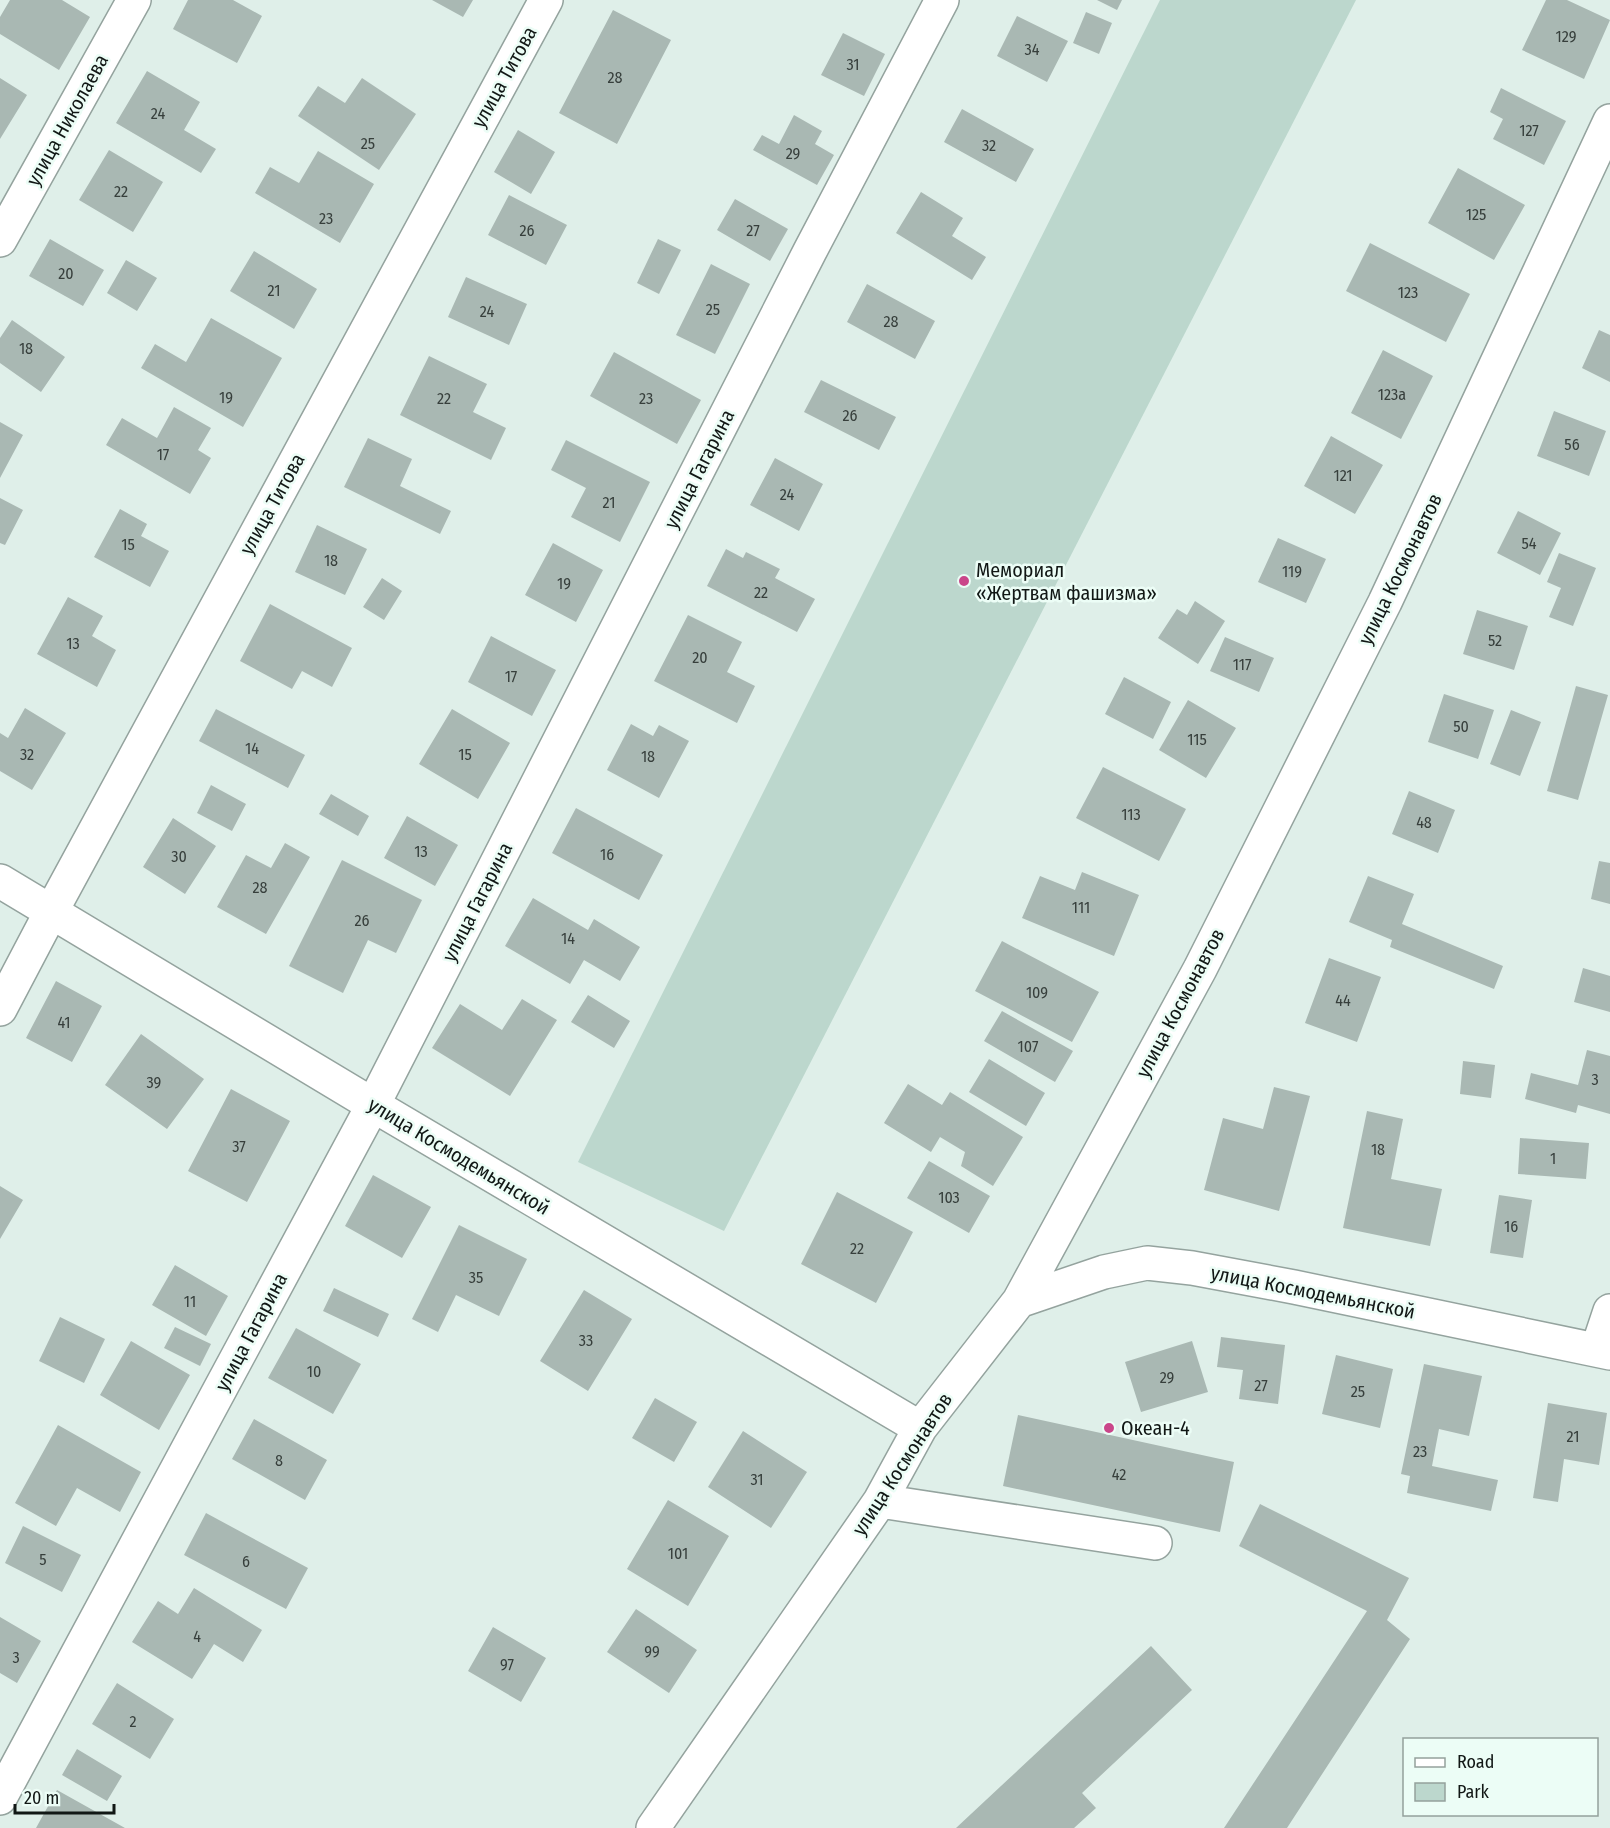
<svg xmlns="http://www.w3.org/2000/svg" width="1610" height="1828" font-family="'Fira Sans Condensed',sans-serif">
	<rect width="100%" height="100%" fill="#dfefe9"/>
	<path fill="#bcd7cd" d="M1160 0H1356L724 1231 578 1162Z"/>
	<path fill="#a9b8b3" d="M10 0H62L90 17 59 70 0 34V17Z
		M188 0H233L262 16 237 63 173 29Z
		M432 0H473L463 17Z
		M1097 0H1122L1117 10Z
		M1546 0H1567L1610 20 1584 79 1522 50Z
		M613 10 671 40 617 144 559 113Z
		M1086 12 1112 23 1099 54 1073 43Z
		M1017 16 1068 41 1047 82 997 56Z
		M843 33 885 54 864 96 821 75Z
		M147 71 200 102 184 130 216 149 201 173 116 123Z
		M0 78 27 95 0 139Z
		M362 78 416 114 379 170 298 116 318 86 345 103Z
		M1501 88 1566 121 1544 165 1493 139 1503 119 1490 112Z
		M962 109 1034 149 1016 182 944 142Z
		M794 115 822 131 815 144 834 155 817 185 753 150 762 135 779 144Z
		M518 130 555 152 531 194 494 172Z
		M109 150 163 182 133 232 79 200Z
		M318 151 374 184 340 243 255 193 270 167 299 183Z
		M1458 168 1525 205 1494 260 1428 223Z
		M921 192 963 218 952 236 986 257 972 280 896 233Z
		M509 195 567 225 546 265 488 235Z
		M735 199 788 229 770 261 717 230Z
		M50 239 104 270 83 306 29 276Z
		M658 239 681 250 659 294 637 283Z
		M1370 243 1470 294 1446 342 1346 291Z
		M254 251 317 289 294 329 230 291Z
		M126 260 157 278 137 311 107 293Z
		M711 264 750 284 715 354 676 335Z
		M466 277 527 304 509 345 448 317Z
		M867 284 935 321 915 359 847 322Z
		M211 318 282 358 243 427 141 368 155 344 186 362Z
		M12 320 65 357 41 392 0 363V338Z
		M1599 330 1610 335V382L1582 368Z
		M1383 350 1433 376 1401 439 1351 413Z
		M614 352 701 400 677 444 590 396Z
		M429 356 487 384 473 412 506 428 491 460 400 415Z
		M821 380 896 417 879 450 804 412Z
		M174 407 211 428 198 450 211 458 190 494 106 445 122 418 157 438Z
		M1554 411 1606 431 1589 476 1537 456Z
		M0 422 23 435 0 478Z
		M1331 436 1383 465 1355 514 1304 486Z
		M368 438 412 459 400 486 451 511 440 534 344 487Z
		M566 440 650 482 620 542 571 517 586 488 551 470Z
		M775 458 823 484 799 531 750 505Z
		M0 498 23 510 5 545 0 543Z
		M120 509 147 524 141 536 169 551 150 587 94 557Z
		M1518 511 1561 533 1540 575 1497 553Z
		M317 525 367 549 345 595 295 572Z
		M1278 538 1326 559 1306 603 1258 582Z
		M553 543 603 570 576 622 525 595Z
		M726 549 743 558 746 552 780 569 775 578 815 599 797 632 707 586Z
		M1559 553 1596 568 1573 626 1549 617 1561 588 1547 582Z
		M382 578 402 591 384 620 363 607Z
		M68 597 103 616 92 636 116 650 97 687 37 654Z
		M1195 601 1225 621 1198 664 1158 638 1177 609 1187 615Z
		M270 604 352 648 332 687 302 671 292 689 240 661Z
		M1477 610 1528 626 1514 670 1463 654Z
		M688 615 742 642 727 672 755 686 737 723 654 681Z
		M491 636 556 670 532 716 468 682Z
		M1225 637 1274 658 1259 692 1210 671Z
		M1124 677 1171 702 1153 739 1105 714Z
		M1576 686 1608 695 1578 800 1547 791Z
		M1444 694 1494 710 1478 759 1428 742Z
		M1188 700 1236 728 1206 778 1159 750Z
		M25 708 66 733 32 790 0 771V733L8 738Z
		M216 709 305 755 288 788 199 741Z
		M452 709 510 743 478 799 419 764Z
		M1511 710 1541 722 1520 776 1490 764Z
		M631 724 653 736 659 725 689 741 659 798 607 770Z
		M1103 767 1186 809 1159 861 1076 818Z
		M211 785 246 804 232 831 197 813Z
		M1409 791 1455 810 1438 853 1392 834Z
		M331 794 369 816 358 836 319 814Z
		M576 808 663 855 639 900 552 853Z
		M407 816 458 845 435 886 384 858Z
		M173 818 216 846 185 894 143 867Z
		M285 843 310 857 266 934 217 907 246 855 271 868Z
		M342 860 422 900 396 953 368 940 343 993 289 966Z
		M1599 861 1610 863V904L1591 899Z
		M1082 872 1139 895 1114 956 1022 918 1040 876 1075 890Z
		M1368 876 1414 894 1402 924 1503 966 1494 989 1390 947 1392 940 1349 922Z
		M533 898 588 930 594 919 640 947 620 981 584 960 570 984 505 946Z
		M1002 941 1099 992 1072 1042 975 991Z
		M1329 958 1381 977 1357 1042 1305 1023Z
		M1583 968 1610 976V1012L1574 1002Z
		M56 981 102 1006 72 1062 26 1038Z
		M588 995 630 1021 614 1048 571 1022Z
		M522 999 557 1020 510 1096 432 1048 460 1004 502 1030Z
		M1002 1011 1073 1051 1055 1082 984 1041Z
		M141 1034 204 1079 167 1129 105 1085Z
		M1587 1050 1610 1056V1114L1578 1105 1576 1113 1525 1099 1531 1073 1578 1085Z
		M989 1059 1045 1093 1026 1126 969 1092Z
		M1463 1061 1495 1065 1491 1098 1460 1094Z
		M908 1084 942 1105 950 1092 1023 1137 993 1186 961 1166 965 1152 940 1137 931 1152 884 1123Z
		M1274 1087 1310 1096 1279 1211 1204 1190 1223 1118 1263 1129Z
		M231 1089 290 1121 247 1202 188 1171Z
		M1367 1111 1403 1119 1391 1179 1442 1189 1430 1246 1343 1228Z
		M1520 1138 1589 1143 1586 1179 1518 1174Z
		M929 1161 990 1196 969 1233 907 1198Z
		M373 1175 431 1207 402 1258 345 1226Z
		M0 1186 23 1200 0 1239Z
		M837 1192 913 1232 876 1303 801 1264Z
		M1499 1195 1532 1200 1523 1258 1490 1253Z
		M459 1225 527 1259 499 1316 456 1295 438 1332 412 1319Z
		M175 1265 228 1296 206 1336 152 1305Z
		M334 1288 389 1314 378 1337 323 1311Z
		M584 1290 632 1319 588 1391 540 1361Z
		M60 1317 105 1339 84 1383 39 1361Z
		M175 1327 211 1344 200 1366 164 1348Z
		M296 1328 361 1364 333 1414 268 1378Z
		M1221 1337 1285 1345 1278 1404 1239 1399 1243 1370 1217 1367Z
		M131 1341 190 1375 159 1430 100 1395Z
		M1192 1341 1208 1392 1141 1412 1125 1362Z
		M1336 1355 1393 1369 1380 1428 1322 1414Z
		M1424 1364 1482 1376 1469 1436 1439 1429 1432 1466 1498 1480 1491 1511 1407 1493 1410 1476 1401 1474Z
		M655 1398 697 1422 674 1462 632 1438Z
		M1548 1403 1607 1413 1599 1465 1564 1459 1558 1502 1533 1498Z
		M1018 1415 1234 1462 1220 1532 1003 1486Z
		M254 1419 327 1460 305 1500 232 1459Z
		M58 1425 141 1472 120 1512 77 1488 56 1526 15 1503Z
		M743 1431 807 1472 771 1528 708 1487Z
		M668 1500 729 1536 688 1606 627 1569Z
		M1260 1504 1409 1578 1387 1620 1410 1639 1287 1828H1224L1367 1611 1239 1546Z
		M206 1513 308 1568 286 1609 184 1555Z
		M23 1526 81 1555 62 1592 5 1563Z
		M194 1588 262 1630 243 1662 214 1644 192 1679 132 1642 158 1601 178 1614Z
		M636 1609 697 1650 669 1693 607 1652Z
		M0 1617 41 1641 17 1683 0 1673Z
		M493 1627 546 1658 521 1702 468 1671Z
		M1151 1646 1192 1690 1082 1793 1096 1808 1074 1828H956Z
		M117 1683 174 1719 150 1759 92 1724Z
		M77 1749 122 1776 107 1801 62 1775Z
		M57 1790 125 1828H36Z"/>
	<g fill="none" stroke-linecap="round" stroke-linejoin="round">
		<g stroke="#94a39e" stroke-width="36">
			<path id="minor" d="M0 240 134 0
				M0 881 373 1105 920 1428
				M0 1009 51 912 546 0
				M1019 1301 1104 1272 1147 1263 1192 1268 1294 1287 1610 1353
				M1597 1350 1610 1311
				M880 1501 1155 1543
				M0 1798 373 1105 810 251 942 0
				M653 1828 880 1501 920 1428 1019 1301 1200 969 1385 602 1610 121"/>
		</g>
		<use href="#minor" stroke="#fff" stroke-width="33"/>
	</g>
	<g fill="#ca468a" stroke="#ecfdf6" stroke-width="2">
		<circle cx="964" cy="581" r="6"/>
		<circle cx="1109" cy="1428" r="6"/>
	</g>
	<g text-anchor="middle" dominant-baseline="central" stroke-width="5" stroke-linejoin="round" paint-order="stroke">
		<g font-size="16" fill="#373f3c">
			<text x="1566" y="36">129</text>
			<text x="1032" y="49">34</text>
			<text x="853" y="64">31</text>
			<text x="615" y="77">28</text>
			<text x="158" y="113">24</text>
			<text x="1529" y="130">127</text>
			<text x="368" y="143">25</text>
			<text x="989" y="145">32</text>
			<text x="793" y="153">29</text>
			<text x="121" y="191">22</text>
			<text x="1476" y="214">125</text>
			<text x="326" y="218">23</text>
			<text x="527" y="230">26</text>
			<text x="753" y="230">27</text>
			<text x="66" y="273">20</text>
			<text x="274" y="290">21</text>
			<text x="1408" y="292">123</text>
			<text x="713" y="309">25</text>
			<text x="487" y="311">24</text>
			<text x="891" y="321">28</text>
			<text x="26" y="348">18</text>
			<text x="1392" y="394">123a</text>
			<text x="226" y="397">19</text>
			<text x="444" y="398">22</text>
			<text x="646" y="398">23</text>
			<text x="850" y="415">26</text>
			<text x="1572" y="444">56</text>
			<text x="163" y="454">17</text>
			<text x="1343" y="475">121</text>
			<text x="787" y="494">24</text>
			<text x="609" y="502">21</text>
			<text x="1529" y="543">54</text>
			<text x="128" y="544">15</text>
			<text x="331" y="560">18</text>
			<text x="1292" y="571">119</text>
			<text x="564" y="583">19</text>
			<text x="761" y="592">22</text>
			<text x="1495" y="640">52</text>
			<text x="73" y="643">13</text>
			<text x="700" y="657">20</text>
			<text x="1242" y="664">117</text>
			<text x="511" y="676">17</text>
			<text x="1461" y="726">50</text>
			<text x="1197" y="739">115</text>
			<text x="252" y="748">14</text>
			<text x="27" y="754">32</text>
			<text x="465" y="754">15</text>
			<text x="648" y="756">18</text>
			<text x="1131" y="814">113</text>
			<text x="1424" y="822">48</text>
			<text x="421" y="851">13</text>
			<text x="607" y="854">16</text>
			<text x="179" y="856">30</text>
			<text x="260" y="887">28</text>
			<text x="1081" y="907">111</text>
			<text x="362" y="920">26</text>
			<text x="568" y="938">14</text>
			<text x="1037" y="992">109</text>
			<text x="1343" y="1000">44</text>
			<text x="64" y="1022">41</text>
			<text x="1028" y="1046">107</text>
			<text x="1595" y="1079">3</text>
			<text x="154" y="1082">39</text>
			<text x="239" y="1146">37</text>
			<text x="1378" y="1149">18</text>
			<text x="1553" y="1158">1</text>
			<text x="949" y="1197">103</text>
			<text x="1511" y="1226">16</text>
			<text x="857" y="1248">22</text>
			<text x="476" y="1277">35</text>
			<text x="190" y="1301">11</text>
			<text x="586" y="1340">33</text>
			<text x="314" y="1371">10</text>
			<text x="1167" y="1377">29</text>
			<text x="1261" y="1385">27</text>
			<text x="1358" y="1391">25</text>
			<text x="1573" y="1436">21</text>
			<text x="1420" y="1451">23</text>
			<text x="279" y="1460">8</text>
			<text x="1119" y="1474">42</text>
			<text x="757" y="1479">31</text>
			<text x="678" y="1553">101</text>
			<text x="43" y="1559">5</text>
			<text x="246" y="1561">6</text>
			<text x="197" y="1636">4</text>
			<text x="652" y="1651">99</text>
			<text x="16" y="1657">3</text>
			<text x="507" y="1664">97</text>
			<text x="133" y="1721">2</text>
		</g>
		<g font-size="20" fill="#111715" stroke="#ecfdf6">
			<text transform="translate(504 77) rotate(-61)">улица Титова</text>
			<text transform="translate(67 120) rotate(-61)">улица Николаева</text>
			<text transform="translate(699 469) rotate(-63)">улица Гагарина</text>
			<text transform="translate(272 504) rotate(-61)">улица Титова</text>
			<text transform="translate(1400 569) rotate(-64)">улица Космонавтов</text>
			<text transform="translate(477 902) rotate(-63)">улица Гагарина</text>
			<text transform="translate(1180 1003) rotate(-62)">улица Космонавтов</text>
			<text transform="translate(459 1156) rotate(31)">улица Космодемьянской</text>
			<text transform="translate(1313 1292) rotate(11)">улица Космодемьянской</text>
			<text transform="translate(251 1332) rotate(-62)">улица Гагарина</text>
			<text transform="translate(902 1464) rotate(-57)">улица Космонавтов</text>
		</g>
		<g font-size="20" fill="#111715" stroke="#ecfdf6" text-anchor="start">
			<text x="976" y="570">Мемориал<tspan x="976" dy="23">«Жертвам фашизма»</tspan></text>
			<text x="1121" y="1428">Океан-4</text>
		</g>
	</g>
	<rect x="1403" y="1738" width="195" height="78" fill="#ecfdf6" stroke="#94a19c" stroke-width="1.5"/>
	<rect x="1415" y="1758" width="30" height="9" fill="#ffffff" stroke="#94a19c" stroke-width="1.5"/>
	<text x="1457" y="1768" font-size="18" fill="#111715">Road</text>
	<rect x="1415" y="1783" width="30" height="18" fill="#bcd7cd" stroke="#94a19c" stroke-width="1.5"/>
	<text x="1457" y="1798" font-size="18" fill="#111715">Park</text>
	<path d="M15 1804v9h99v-9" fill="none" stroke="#111715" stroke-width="3"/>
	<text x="24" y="1804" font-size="18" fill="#111715" stroke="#ecfdf6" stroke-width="4.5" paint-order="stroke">20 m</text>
</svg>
